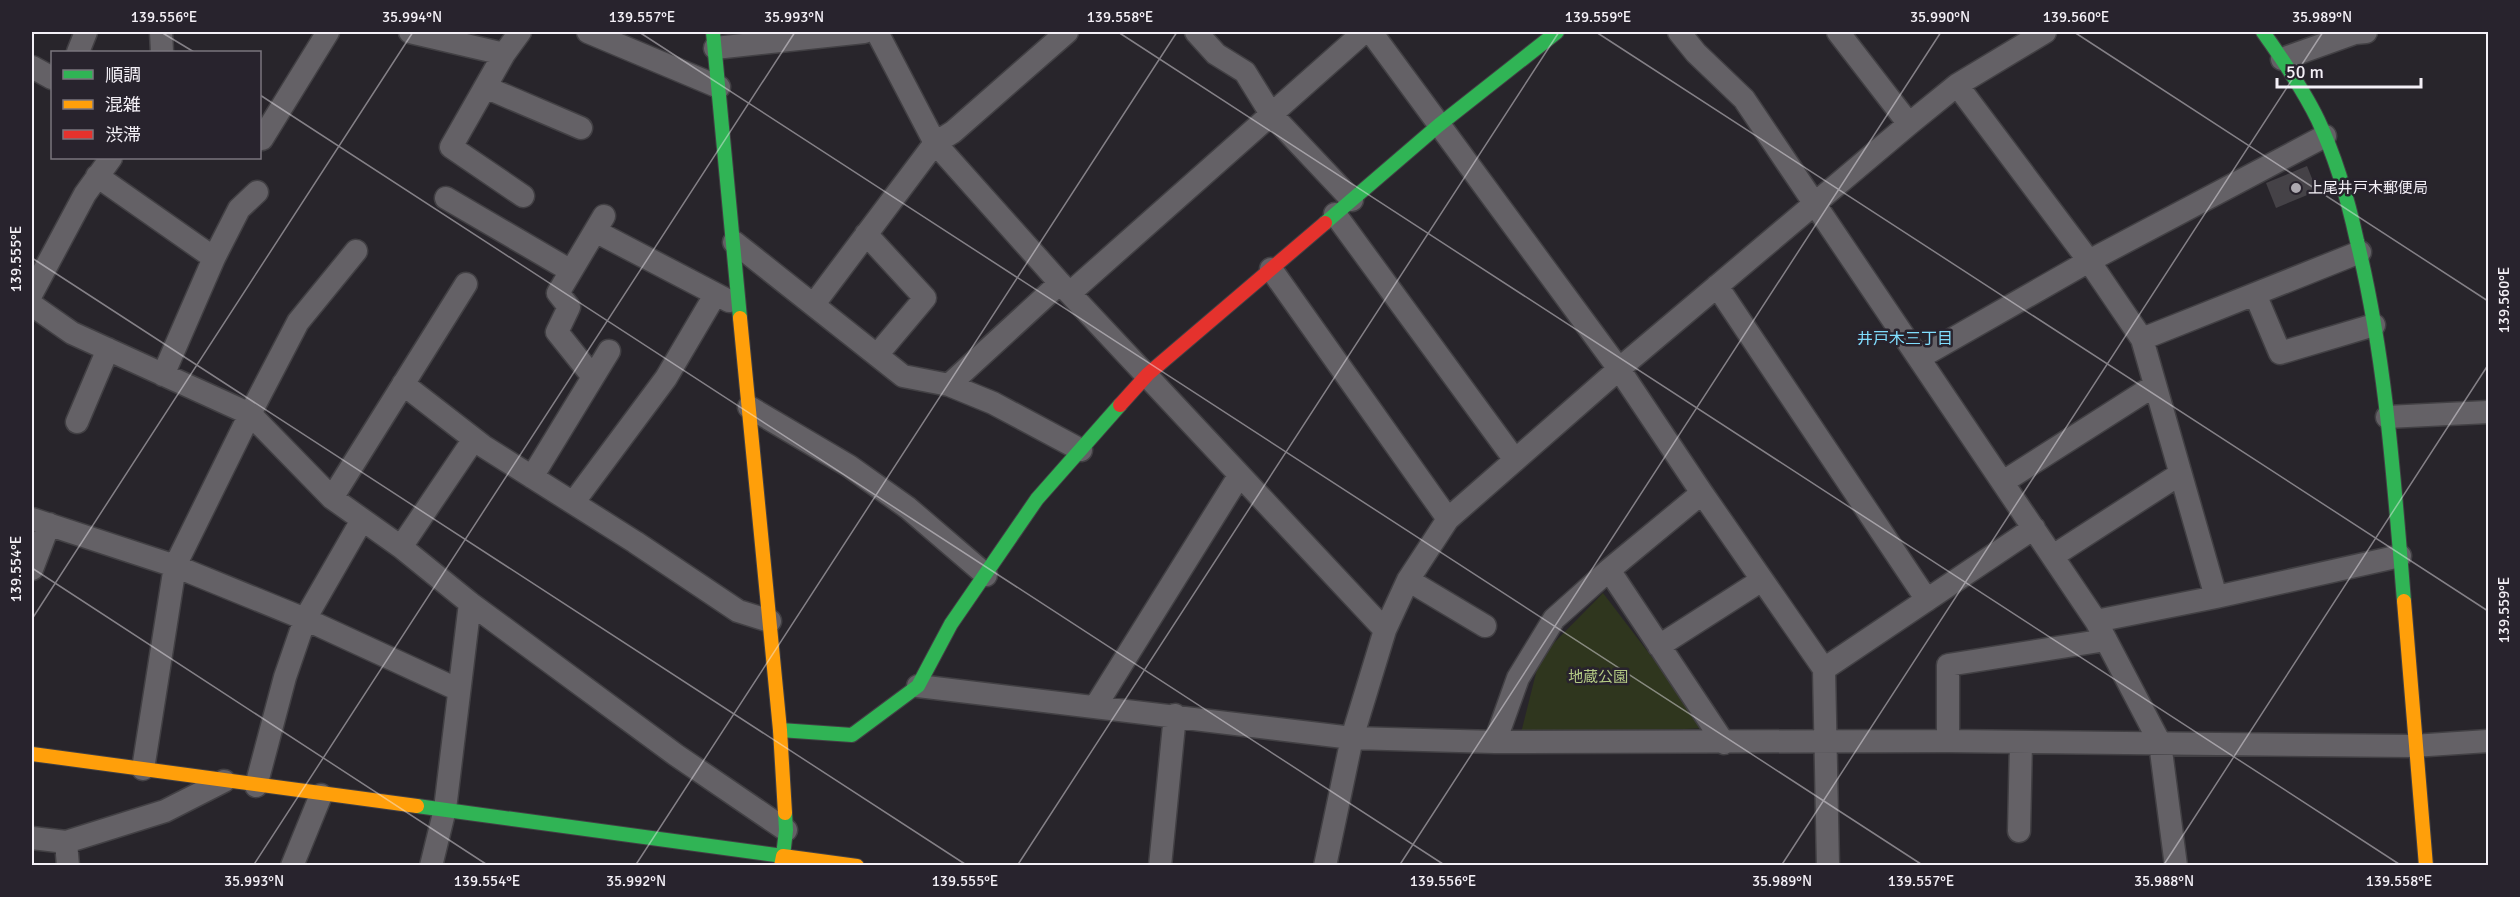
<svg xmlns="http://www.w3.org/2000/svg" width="2520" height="897" font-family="Signika,'Noto Sans JP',sans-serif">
	<rect width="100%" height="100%" fill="#28252b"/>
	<path fill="#2f361e" d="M1603 593 1706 728 1520 737 1540 657Z"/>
	<path fill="#454247" d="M2307 166 2317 191 2276 208 2266 183Z"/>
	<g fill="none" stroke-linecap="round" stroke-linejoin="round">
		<g stroke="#424044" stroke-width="25">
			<path id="street" d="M161 32 162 52
				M410 32 504 54
				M520 32 504 54 451 147 523 196
				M588 32 719 87
				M877 32 935 143 1060 283 1385 630
				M1196 32 1216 54 1245 72 1271 114 1352 200
				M1371 32 1619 369 1702 493 1824 669 1828 866
				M1679 32 1696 53 1744 99 2096 621 2160 743 2176 866
				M1838 32 1909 124
				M715 48 864 32
				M78 52 86 32
				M2282 59 2355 33 2366 32
				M32 67 52 78
				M1957 85 2089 261 2142 339 2216 597
				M485 87 581 128
				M260 138 262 139 328 32
				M97 176 214 258
				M446 198 571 271
				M1335 214 1515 460
				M595 231 729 301
				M866 234 925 298 877 355
				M734 242 903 376 949 385 993 403 1081 450
				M1271 269 1448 519
				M1717 286 1927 600
				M32 293 85 194 111 158
				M1070 293 1364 32
				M2255 294 2280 353 2374 325
				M814 304 935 143 953 132 1067 32
				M32 305 72 333 250 414 332 498 401 547 470 603 676 755 786 830
				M2142 339 2360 252
				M1919 358 2089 261 2325 136
				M163 375 214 258 239 209 257 192
				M593 377 557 332 569 307 558 293 604 216
				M403 384 483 446 635 542 738 611 770 621
				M949 385 1060 283
				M749 407 849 466 908 508 986 575
				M2387 417 2488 412
				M77 422 108 349
				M532 477 609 351
				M2003 482 2155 385
				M332 498 466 284
				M573 503 666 378 715 295
				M32 519 175 566 305 619 459 690
				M401 547 474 439
				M2053 556 2180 474
				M32 569 49 524
				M1609 570 1724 743
				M1408 580 1485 626
				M2096 621 2216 597 2400 556
				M1659 646 1762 580
				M1824 669 2034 528
				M918 686 1352 738 1495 742 1948 741 2413 746 2488 741
				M1095 707 1239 476
				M1948 741V665L2106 640
				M1495 742 1518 678 1554 619 1609 570 1702 493
				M143 769 175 566 250 414 298 322 356 251
				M256 786 285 677 305 619 362 520
				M2019 831 2021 742
				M32 838 66 842 165 811 224 781
				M66 842 68 866
				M292 866 321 795
				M431 866 445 809 470 603
				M1160 866 1175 715
				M1325 866 1352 738 1385 630 1408 580 1448 519 1619 369 1909 124 1957 85 2045 32"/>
		</g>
		<g stroke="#424044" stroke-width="16">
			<path id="fast" d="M713 32 740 318
				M2263 32C2283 60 2303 89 2318 120 2336 158 2348 200 2357 241 2386 359 2394 481 2404 601
				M1325 223 1439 125 1557 32
				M780 730 852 735 918 686 951 624 1037 499 1120 405
				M417 806 783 856 786 830 785 813"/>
		</g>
		<g stroke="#424044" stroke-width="16">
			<path id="slow" d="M740 318 780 730 785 813
				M2404 601 2426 866
				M32 754 417 806
				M781 866 783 856 857 866"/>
		</g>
		<g stroke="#424044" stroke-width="16">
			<path id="jam" d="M1120 405 1148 374 1325 223"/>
		</g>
		<use href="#street" stroke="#646166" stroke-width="22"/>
		<use href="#fast" stroke="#30b455" stroke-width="14"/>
		<use href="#slow" stroke="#ff9f0a" stroke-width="14"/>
		<use href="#jam" stroke="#e5322d" stroke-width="14"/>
	</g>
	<path fill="none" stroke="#f4f0f7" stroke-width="1.5" stroke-opacity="0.45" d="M161 32 194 52M639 32 1924 866M1118 32 2402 866M1596 32 2488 611M2074 32 2488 301M260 95 1446 866M32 258 968 866M32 568 489 866M32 619 413 32M253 866 795 32M635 866 1177 32M1017 866 1559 32M1399 866 1941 32M1781 866 2323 32M2163 866 2488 365"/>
	<circle fill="#ada9b0" stroke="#28232d" stroke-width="2" cx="2296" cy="188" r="6"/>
	<g text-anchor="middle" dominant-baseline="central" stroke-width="5" stroke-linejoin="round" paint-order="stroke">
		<g font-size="15" fill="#f4f0f7" stroke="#28232d" text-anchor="start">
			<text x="2308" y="188">上尾井戸木郵便局</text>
		</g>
		<g font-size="15" fill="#b3c984" stroke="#28232d">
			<text x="1598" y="677">地蔵公園</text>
		</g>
		<g font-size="16" fill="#80defe" stroke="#28232d">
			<text x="1905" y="339">井戸木三丁目</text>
		</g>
	</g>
	<rect width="2520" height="897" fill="none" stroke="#28232d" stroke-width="66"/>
	<rect x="51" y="51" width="210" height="108" fill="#28232d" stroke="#7a757e" stroke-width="1.5"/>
	<rect x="63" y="70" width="30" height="9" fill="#30b455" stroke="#7a757e" stroke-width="1.5"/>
	<text x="105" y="81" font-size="18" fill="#f4f0f7">順調</text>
	<rect x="63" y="100" width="30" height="9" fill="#ff9f0a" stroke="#7a757e" stroke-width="1.5"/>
	<text x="105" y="111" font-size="18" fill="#f4f0f7">混雑</text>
	<rect x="63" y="130" width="30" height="9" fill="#e5322d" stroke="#7a757e" stroke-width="1.5"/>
	<text x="105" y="141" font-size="18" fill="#f4f0f7">渋滞</text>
	<path d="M2277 78v9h144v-9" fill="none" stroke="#f4f0f7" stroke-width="3"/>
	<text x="2286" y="78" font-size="18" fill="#f4f0f7" stroke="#28232d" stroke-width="4.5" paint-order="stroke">50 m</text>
	<rect x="33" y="33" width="2454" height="831" fill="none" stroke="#f4f0f7" stroke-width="2"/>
	<g font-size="15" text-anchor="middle" fill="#f4f0f7">
		<text x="164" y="22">139.556°E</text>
		<text x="412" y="22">35.994°N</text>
		<text x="642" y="22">139.557°E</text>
		<text x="794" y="22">35.993°N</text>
		<text x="1120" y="22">139.558°E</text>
		<text x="1598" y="22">139.559°E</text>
		<text x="1940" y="22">35.990°N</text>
		<text x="2076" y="22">139.560°E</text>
		<text x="2322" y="22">35.989°N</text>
		<text transform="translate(16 259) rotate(-90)" y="5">139.555°E</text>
		<text transform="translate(2504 300) rotate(-90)" y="5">139.560°E</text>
		<text transform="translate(16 569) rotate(-90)" y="5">139.554°E</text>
		<text transform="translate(2504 610) rotate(-90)" y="5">139.559°E</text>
		<text x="254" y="886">35.993°N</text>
		<text x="487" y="886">139.554°E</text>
		<text x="636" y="886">35.992°N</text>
		<text x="965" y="886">139.555°E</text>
		<text x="1443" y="886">139.556°E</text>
		<text x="1782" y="886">35.989°N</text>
		<text x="1921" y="886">139.557°E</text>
		<text x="2164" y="886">35.988°N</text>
		<text x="2399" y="886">139.558°E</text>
	</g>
</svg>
